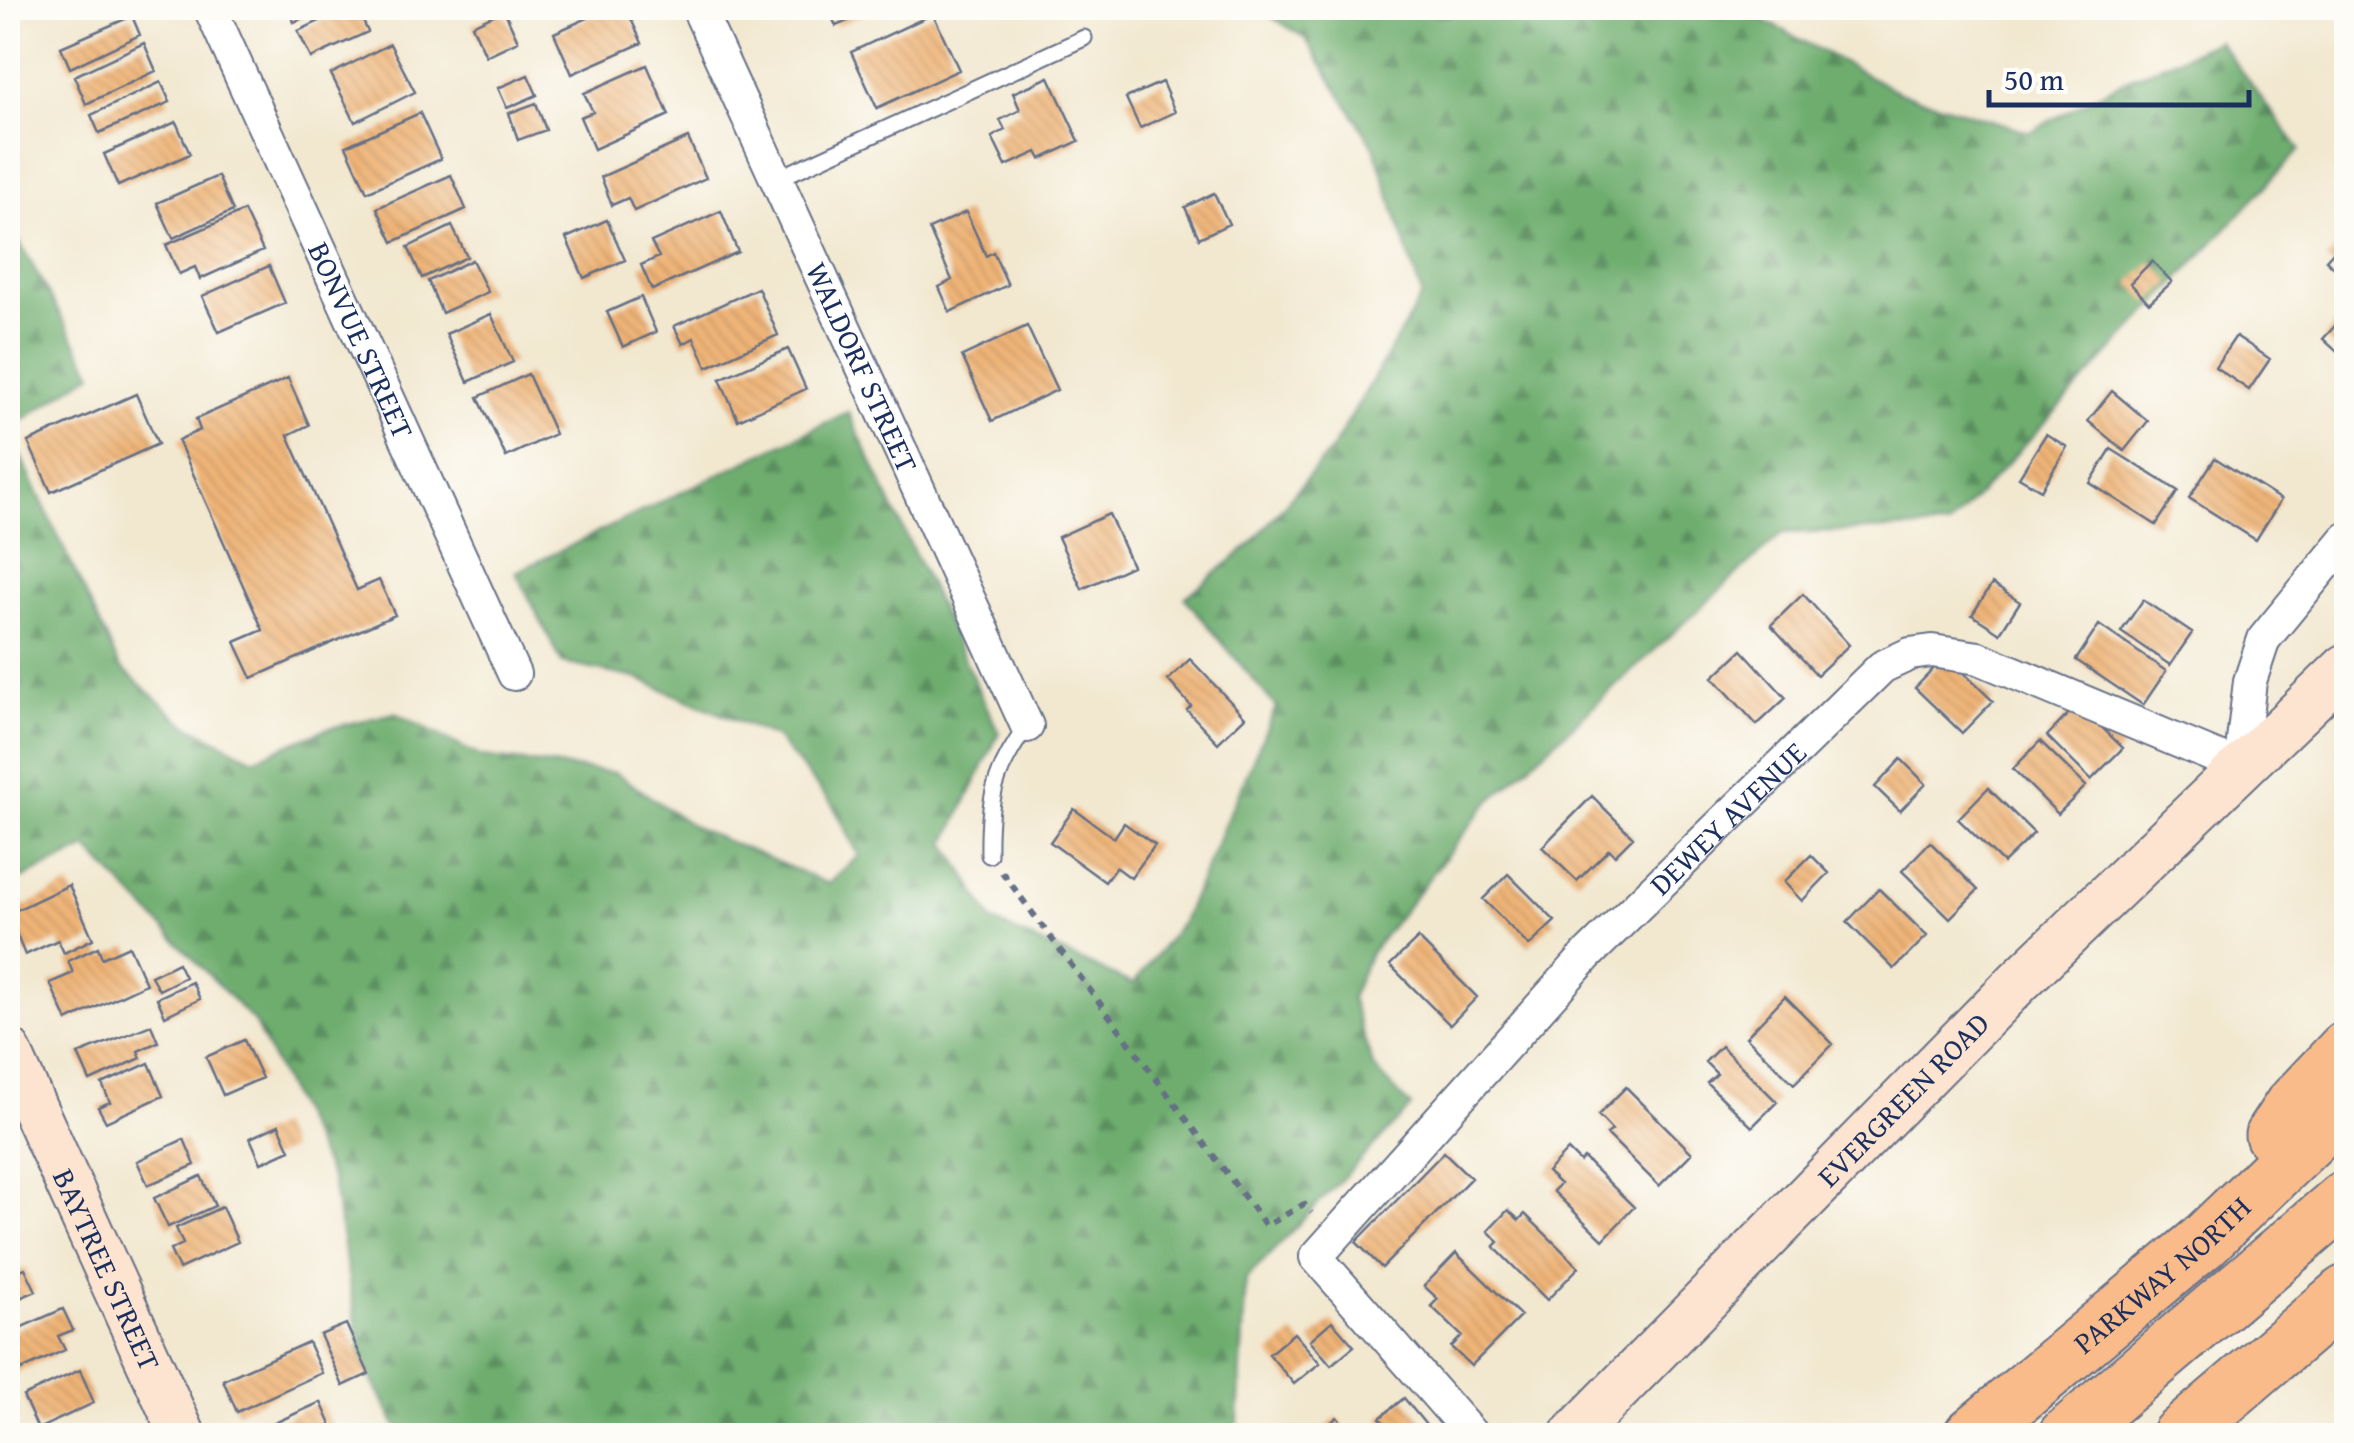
<svg xmlns="http://www.w3.org/2000/svg" width="2354" height="1443" font-family="'Gentium Book Plus',serif">
	<defs>
		<pattern id="forest-firs" width="22" height="20" patternUnits="userSpaceOnUse" patternTransform="scale(2.5)"><rect width="22" height="20" fill="#6ead6e"/><path d="M5 1l3.5 6h-7zM16 11l3.5 6h-7z" fill="#5a8d5e"/></pattern>
		<pattern id="building-back-hatch" width="6" height="6" patternUnits="userSpaceOnUse" patternTransform="scale(2.5)"><rect width="6" height="6" fill="#efb477"/><path d="M-1 5l2 2M0 0l6 6M5-1l2 2" fill="none" stroke="#cc9b69"/></pattern>
	</defs>
	<rect width="100%" height="100%" fill="#fdfcf7"/>
	<filter id="ink" filterUnits="userSpaceOnUse"><feTurbulence type="fractalNoise" baseFrequency=".01" numOctaves="2"/><feDisplacementMap in="SourceGraphic" scale="20" xChannelSelector="R" yChannelSelector="G"/><feConvolveMatrix kernelMatrix="1 2 1 2 8 2 1 2 1" color-interpolation-filters="sRGB"/></filter>
	<filter id="wash" filterUnits="userSpaceOnUse"><feTurbulence type="fractalNoise" baseFrequency=".0048" numOctaves="4" result="noise"/><feDisplacementMap in="SourceGraphic" scale="40" xChannelSelector="R" yChannelSelector="G"/><feGaussianBlur stdDeviation="2.25" result="paint"/><feColorMatrix in="noise" values="0 0 0 0 0 0 0 0 0 0 0 0 0 0 0 0 0 1.4 0 .05"/><feComposite in="paint" operator="in"/></filter>
	<g filter="url(#wash)">
		<rect width="100%" height="100%" fill="#f2e8d0"/>
		<path fill="url(#forest-firs)" stroke="#446e66" stroke-width="2.5" d="M1258 8H1741L1899 92 2030 132 2120 83 2218 41 2300 149 1948 527 1782 533 1486 805 1369 955 1351 998 1373 1066 1411 1107 1246 1279 1237 1436 401 1435 363 1362 332 1180 254 1022 87 848 8 885V694L22 686 8 655V222L93 373 8 430 120 667 184 723 254 759 326 729 395 713 482 757 616 773 694 827 829 884 859 856 833 805 775 737 636 678 562 663 516 572 848 412 999 733 946 843 993 922 1133 984 1182 922 1276 707 1185 598 1250 545 1332 449 1422 296 1374 147 1305 38Z"/>
		<g id="blocks">
			<path fill="url(#building-back-hatch)" d="M288 8H325L294 22Z
				M347 8H357L368 32 311 58 298 31Z
				M610 8H626L642 43 572 74 554 33Z
				M828 8H877L836 26Z
				M504 10 518 41 486 56 472 25Z
				M933 14 959 70 877 108 851 52Z
				M132 16 140 35 70 68 61 47Z
				M144 43 156 71 86 104 74 76Z
				M390 44 415 92 355 122 331 74Z
				M647 65 669 115 594 149 580 117 593 112 584 93Z
				M528 75 537 95 507 108 498 88Z
				M1049 77 1079 141 1041 159 1037 152 1006 166 992 137 1005 130 1000 120 1020 110 1013 93Z
				M161 82 170 102 99 133 91 115Z
				M1162 82 1175 112 1140 128 1126 98Z
				M536 103 546 130 518 140 509 113Z
				M420 113 441 159 367 192 346 146Z
				M176 122 190 154 118 186 104 154Z
				M688 138 706 178 634 211 628 198 612 205 601 177Z
				M451 175 466 209 393 242 377 208Z
				M218 176 233 211 173 238 157 203Z
				M1214 193 1229 224 1199 238 1185 207Z
				M244 211 263 251 200 279 195 267 179 274 166 245Z
				M721 211 738 252 652 290 641 265 659 257 651 242Z
				M966 212 986 256 993 252 1008 285 950 312 939 287 952 280 929 229Z
				M607 220 625 260 584 278 566 238Z
				M452 226 467 257 422 278 408 247Z
				M2346 238V279L2326 260Z
				M472 260 488 292 442 313 428 281Z
				M2152 261 2172 282 2149 303 2130 283Z
				M269 266 285 303 219 332 202 296Z
				M758 288 778 335 707 367 694 338 683 344 674 326Z
				M641 297 656 332 623 347 607 312Z
				M491 314 513 362 468 382 446 334Z
				M2346 314V360L2323 339Z
				M1027 326 1057 390 992 421 962 356Z
				M2236 336 2270 359 2249 390 2215 367Z
				M788 349 806 389 738 420 720 379Z
				M528 374 555 434 506 457 478 397Z
				M288 378 309 425 288 435 357 590 379 580 395 615 252 678 235 642 263 630 178 440 200 430 196 419Z
				M2112 391 2148 421 2124 451 2088 421Z
				M136 394 158 444 51 492 28 442Z
				M2046 434 2067 447 2041 490 2019 477Z
				M2111 449 2178 491 2156 525 2090 483Z
				M2215 458 2281 500 2256 540 2189 498Z
				M1109 514 1132 566 1082 589 1058 537Z
				M1992 584 2020 602 2000 633 1972 615Z
				M1803 594 1849 645 1817 675 1771 625Z
				M2143 600 2192 633 2170 665 2121 632Z
				M2099 625 2166 671 2143 705 2076 660Z
				M1742 650 1786 698 1757 725 1713 677Z
				M1946 656 1993 701 1962 733 1915 688Z
				M1190 659 1245 717 1218 743 1187 710 1191 706 1168 680Z
				M2078 704 2123 748 2091 780 2047 736Z
				M2040 741 2086 786 2058 814 2013 769Z
				M1901 759 1926 784 1900 811 1875 787Z
				M1988 788 2034 833 2003 863 1958 819Z
				M1592 796 1633 837 1615 855 1609 849 1577 881 1542 847Z
				M1074 809 1114 838 1124 823 1155 845 1131 878 1116 867 1105 882 1050 842Z
				M1930 842 1978 890 1950 918 1902 871Z
				M1811 855 1829 873 1802 901 1784 882Z
				M1508 874 1555 921 1529 946 1483 899Z
				M69 885 93 939 64 953 58 940 25 955 8 914Z
				M1879 889 1927 936 1894 969 1847 922Z
				M1418 938 1477 997 1450 1025 1390 965Z
				M129 946 146 984 67 1021 50 983 73 973 68 961 98 947 102 958Z
				M178 963 185 977 159 990 151 976Z
				M192 982 200 999 165 1016 157 998Z
				M1785 996 1833 1044 1794 1084 1746 1037Z
				M151 1025 158 1042 138 1051 141 1058 90 1081 78 1054Z
				M244 1040 262 1078 223 1095 206 1057Z
				M1721 1046 1777 1102 1752 1127 1707 1083 1717 1074 1705 1062Z
				M149 1063 163 1096 106 1122 98 1107 110 1102 102 1084Z
				M1626 1087 1692 1153 1659 1186 1607 1134 1612 1130 1598 1115Z
				M279 1125 290 1150 261 1163 250 1138Z
				M184 1139 195 1165 148 1185 137 1161Z
				M1568 1150 1580 1162 1584 1158 1634 1207 1603 1240 1553 1191 1560 1184 1547 1172Z
				M1444 1152 1471 1178 1382 1268 1356 1242Z
				M201 1176 215 1206 168 1227 154 1198Z
				M222 1207 238 1242 179 1269 170 1250 183 1244 176 1228Z
				M1508 1210 1519 1220 1525 1214 1579 1267 1547 1300 1494 1247 1499 1242 1488 1231Z
				M8 1247 18 1271 25 1268 36 1291 8 1303Z
				M1456 1253 1521 1316 1471 1366 1451 1347 1462 1336 1431 1306 1438 1299 1424 1286Z
				M63 1309 73 1330 58 1336 65 1350 8 1376V1333Z
				M1332 1321 1354 1346 1331 1365 1310 1340Z
				M346 1324 369 1374 343 1386 320 1335Z
				M1294 1333 1320 1363 1294 1384 1269 1354Z
				M308 1342 322 1373 237 1412 223 1380Z
				M80 1370 94 1403 38 1429 23 1396Z
				M1404 1398 1435 1436H1395L1380 1418Z
				M321 1402 336 1436H259L257 1431Z
				M1337 1417 1353 1436H1316Z"/>
		</g>
	</g>
	<g filter="url(#ink)">
		<use href="#blocks" fill-opacity="0" stroke="#667086" stroke-width="2.5"/>
		<g fill="none" stroke-linecap="round" stroke-linejoin="round">
			<g stroke="#667086" stroke-width="19">
				<path id="lane" d="M777 179 1084 38
					M989 855C988 798 994 772 1027 726"/>
			</g>
			<g stroke="#667086" stroke-width="36">
				<g id="street">
					<path id="s1" d="M210 8 514 674"/>
					<path id="s2" d="M698 8 1027 726"/>
					<path id="s3" d="M1473 1436 1316 1257 1587 955 1882 667 1910 654 1932 651 1979 658 2240 767 2250 681 2264 639 2346 539"/>
				</g>
			</g>
			<g stroke="#667086" stroke-width="49">
				<g id="secondary">
					<path id="s4" d="M8 1051 183 1436"/>
					<path id="s5" d="M1572 1436 2018 982 2346 667"/>
				</g>
			</g>
			<g stroke="#667086" stroke-width="59">
				<g id="highway">
					<path d="M2273 1135 2292 1106 2346 1049"/>
					<path id="s6" d="M1971 1436 2203 1242 2346 1104"/>
					<path d="M2066 1436 2346 1198"/>
					<path d="M2179 1436 2346 1293"/>
				</g>
			</g>
			<path stroke="#667086" stroke-width="6" stroke-dasharray="8 8" stroke-linecap="butt" d="M1002 872 1266 1226 1304 1204 1311 1213"/>
			<use href="#lane" stroke="#fff" stroke-width="15"/>
			<use href="#street" stroke="#fff" stroke-width="32"/>
			<use href="#secondary" stroke="#fde4d1" stroke-width="45"/>
			<use href="#highway" stroke="#fabb8b" stroke-width="55"/>
		</g>
	</g>
	<g text-anchor="middle" dominant-baseline="central" stroke-width="8" stroke-linejoin="round" paint-order="stroke">
		<g font-size="30" fill="#1b2f5e" stroke="#fdfcf7">
			<text stroke="none"><textPath href="#s1" startOffset="365">BONVUE STREET</textPath></text>
			<text stroke="none"><textPath href="#s2" startOffset="395">WALDORF STREET</textPath></text>
			<text stroke="none"><textPath href="#s3" startOffset="840">DEWEY AVENUE</textPath></text>
			<text stroke="none"><textPath href="#s5" startOffset="472">EVERGREEN ROAD</textPath></text>
			<text stroke="none"><textPath href="#s4" startOffset="240">BAYTREE STREET</textPath></text>
			<text stroke="none"><textPath href="#s6" startOffset="250">PARKWAY NORTH</textPath></text>
		</g>
	</g>
	<rect width="2354" height="1443" fill="none" stroke="#fdfcf7" stroke-width="40"/>
	<path d="M1989 90v15h260v-15" fill="none" stroke="#1b2f5e" stroke-width="5"/>
	<text x="2004" y="90" font-size="30" fill="#1b2f5e" stroke="#fdfcf7" stroke-width="8" paint-order="stroke">50 m</text>
</svg>
